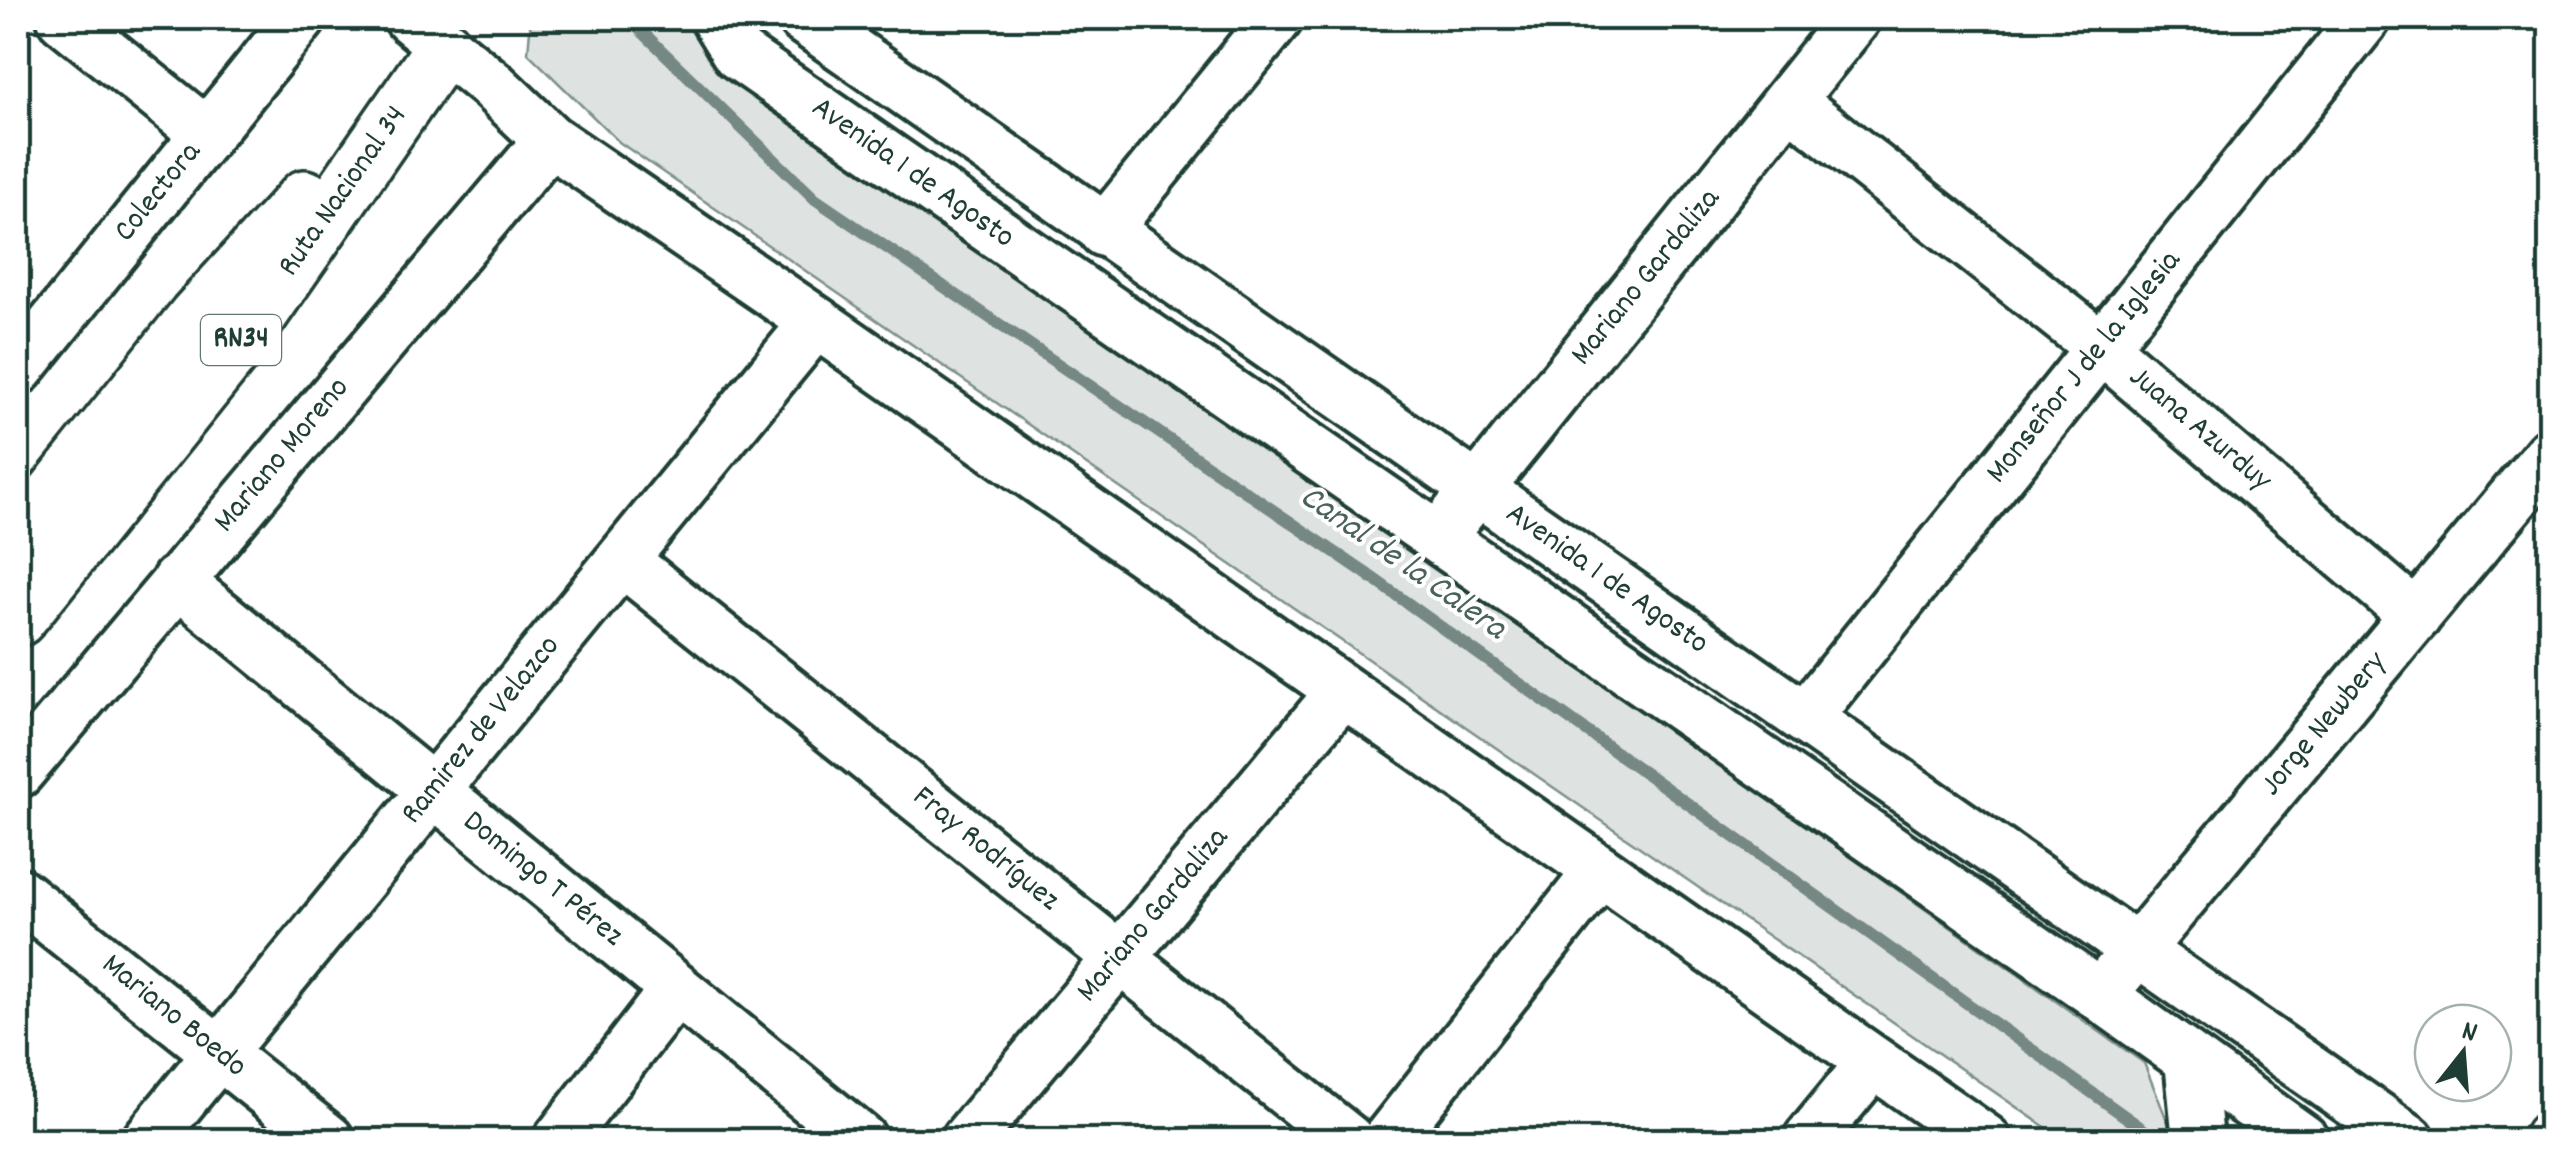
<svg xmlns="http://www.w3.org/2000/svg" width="2568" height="1158" font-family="Dekko,sans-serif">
	<rect width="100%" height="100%" fill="#fff"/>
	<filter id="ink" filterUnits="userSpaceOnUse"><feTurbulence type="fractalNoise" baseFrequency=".01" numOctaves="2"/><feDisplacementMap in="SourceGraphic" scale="20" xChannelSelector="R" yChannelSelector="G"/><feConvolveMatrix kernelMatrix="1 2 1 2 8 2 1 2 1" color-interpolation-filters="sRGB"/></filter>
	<g filter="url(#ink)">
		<path fill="#dee3e2" stroke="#7e908b" stroke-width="2.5" d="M531 18H692L706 53 2144 1063 2175 1140H2064L619 142 528 53Z"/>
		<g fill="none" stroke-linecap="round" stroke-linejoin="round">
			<path stroke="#758883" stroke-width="12" d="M628 18 815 199 1364 572 2158 1140"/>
			<g stroke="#1f3d34" stroke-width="58">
				<path id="minor" d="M63 18 207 134
					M410 18 492 85 550 140 816 322 1985 1140
					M716 18 738 54 2101 996 2303 1140
					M803 18 2409 1140
					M1789 101 2101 347 2416 616
					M1104 231 1277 18
					M18 369 300 18
					M1455 517 1855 18
					M622 560 1348 1140
					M177 581 861 1140
					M1805 718 2365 18
					M18 772 550 140
					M18 893 328 1140
					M2116 976 2550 454
					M2190 1060 2198 1140
					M148 1140 816 322
					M559 1140 676 989
					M967 1140 1342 692
					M1388 1140 1600 871
					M1809 1140 1873 1062
					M2549 1140 2550 1138"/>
			</g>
			<g stroke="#1f3d34" stroke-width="62">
				<path id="highway" d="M18 540 197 316 305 198
					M18 618 246 334 444 47"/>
			</g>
			<use href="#minor" stroke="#fff" stroke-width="50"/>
			<use href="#highway" stroke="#fff" stroke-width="55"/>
		</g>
	</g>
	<g text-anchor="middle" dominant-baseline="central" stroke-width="8" stroke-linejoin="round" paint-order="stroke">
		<rect fill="#fff" stroke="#627771" stroke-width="2.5" x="201" y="315" width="80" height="50" rx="8"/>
		<g font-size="30" font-weight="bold" fill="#1f3d34">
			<text x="241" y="340">RN34</text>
		</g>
		<g font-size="32" fill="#1f3d34" stroke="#fff">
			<text transform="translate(912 174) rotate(35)">Avenida 1 de Agosto</text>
			<text transform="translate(344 192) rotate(-55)">Ruta Nacional 34</text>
			<text transform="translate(159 193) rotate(-51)">Colectora</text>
			<text transform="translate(1647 278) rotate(-51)">Mariano Gardaliza</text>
			<text transform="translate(2085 368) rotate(-51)">Monseñor J de la Iglesia</text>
			<text transform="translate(2199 430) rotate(40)">Juana Azurduy</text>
			<text transform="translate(283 456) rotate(-50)">Mariano Moreno</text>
			<text transform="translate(1606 580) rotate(35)">Avenida 1 de Agosto</text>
			<text transform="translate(2325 725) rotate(-50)">Jorge Newbery</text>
			<text transform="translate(482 731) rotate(-51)">Ramirez de Velazco</text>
			<text transform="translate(985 850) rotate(39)">Fray Rodríguez</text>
			<text transform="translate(542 880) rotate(39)">Domingo T Pérez</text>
			<text transform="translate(1154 916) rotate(-50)">Mariano Gardaliza</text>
			<text transform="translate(173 1017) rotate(39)">Mariano Boedo</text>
		</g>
		<g font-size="35" font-style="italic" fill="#4a625b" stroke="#fff">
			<text transform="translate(1402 564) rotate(35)">Canal de la Calera</text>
		</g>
	</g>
	<rect width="2568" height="1158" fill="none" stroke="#fff" stroke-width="60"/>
	<rect x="30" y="30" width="2508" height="1098" fill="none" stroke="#1f3d34" stroke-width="4" filter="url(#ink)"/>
	<g transform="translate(2463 1053) rotate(17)"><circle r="48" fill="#ffffff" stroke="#a5b1ae" stroke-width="2.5"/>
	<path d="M0-8L18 38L0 25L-18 38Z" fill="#1f3d34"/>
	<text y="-15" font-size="28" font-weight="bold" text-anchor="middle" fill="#1f3d34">N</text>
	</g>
</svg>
